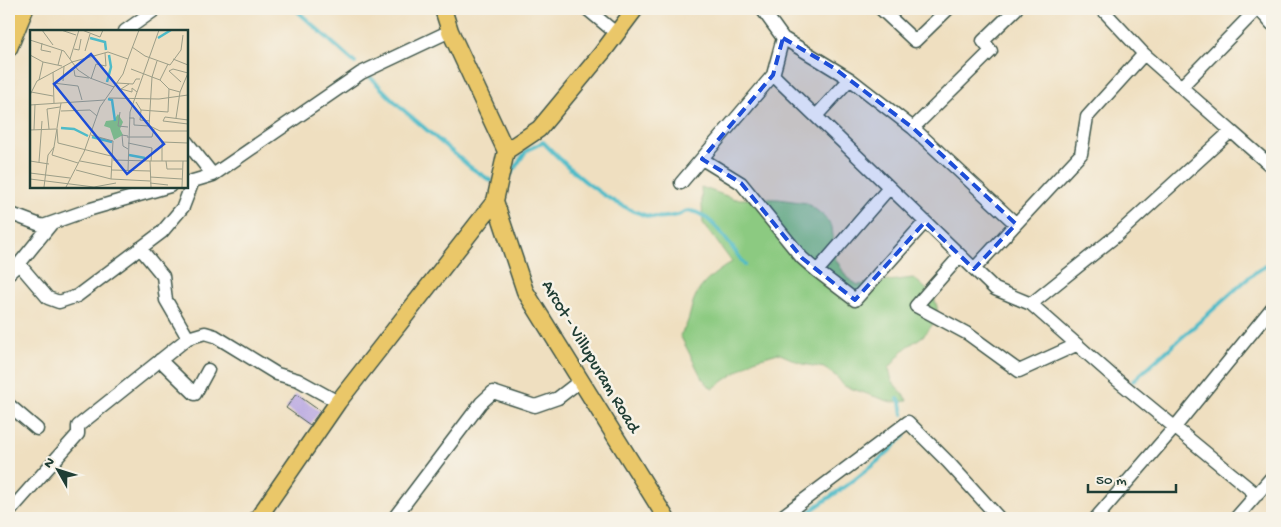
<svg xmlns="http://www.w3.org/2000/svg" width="1281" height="527" font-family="'Gochi Hand',sans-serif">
	<rect width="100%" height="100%" fill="#f7f3e8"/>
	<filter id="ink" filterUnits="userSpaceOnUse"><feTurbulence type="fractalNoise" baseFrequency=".02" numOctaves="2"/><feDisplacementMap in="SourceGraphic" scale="10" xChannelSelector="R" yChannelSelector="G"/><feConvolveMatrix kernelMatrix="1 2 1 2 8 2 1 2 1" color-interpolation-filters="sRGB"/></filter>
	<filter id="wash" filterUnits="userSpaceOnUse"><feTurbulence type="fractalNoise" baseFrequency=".0096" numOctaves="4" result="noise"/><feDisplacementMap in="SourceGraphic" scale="20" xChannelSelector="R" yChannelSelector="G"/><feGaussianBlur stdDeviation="1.12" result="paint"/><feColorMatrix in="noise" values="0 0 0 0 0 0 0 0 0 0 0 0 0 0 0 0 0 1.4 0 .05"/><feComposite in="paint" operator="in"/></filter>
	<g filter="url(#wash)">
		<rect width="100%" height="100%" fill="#efdfc0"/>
		<path fill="#8cca81" stroke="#56845a" d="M701 187 735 199H778L807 203 824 216 832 227 835 258 847 278 858 285 913 278C937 296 948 311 923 336 918 340 912 343 907 347 900 353 895 361 889 368L892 381 908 401 891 402 844 386 837 377 824 368 803 364 778 353 754 360 712 389 702 378 680 335C688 325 689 317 692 306 697 285 715 273 732 262L703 223Z"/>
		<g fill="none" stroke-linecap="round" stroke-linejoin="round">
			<path stroke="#4ebbc8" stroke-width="4" d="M295 9 355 63
				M370 77 400 107 470 167 491 181
				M511 174 526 151 543 142C572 172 603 201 644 215 656 219 666 218 678 215 681 214 685 211 688 211 710 210 733 249 745 265
				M1133 381 1254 273 1272 262
				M898 399 901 403 903 414
				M800 518 853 481 884 456 905 435"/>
		</g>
		<g id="blocks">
			<path fill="#b6a4e1" d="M296 394 320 411 310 425 286 408Z"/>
		</g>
	</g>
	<g filter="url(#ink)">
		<use href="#blocks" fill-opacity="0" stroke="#3e5549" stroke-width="1"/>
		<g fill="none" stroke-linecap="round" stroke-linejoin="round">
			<g stroke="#3e5549" stroke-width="15">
				<path id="minor" d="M587 9 617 34
					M881 9 915 41 948 9
					M1259 9 1272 24
					M125 31 156 9
					M783 38 850 79
					M1144 54 1231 131
					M773 75 995 289 1031 304 1116 379 1257 495
					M1181 87 1257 9
					M816 116 850 79 913 128 991 51 983 41 1016 9
					M913 128 1016 224
					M186 141 213 175
					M702 159 741 183 802 258 817 271 889 188
					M186 183 213 175 361 73 450 31
					M681 183 773 75 783 38 762 9
					M9 215H14L43 226 91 209 170 186
					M140 248 163 276 166 300 188 338
					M960 256 916 306 968 334 1019 371 1076 345
					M19 264 48 298 59 302 77 296 162 232 183 207 193 181
					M974 269 1081 154 1087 117 1144 54 1102 9
					M817 271 855 300 925 222
					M9 273 19 264 52 223
					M1031 304 1117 235 1231 131 1272 167
					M160 360 195 394 208 370
					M9 405 37 429
					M9 512 78 434V426L188 338 205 333 215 336 277 374 298 380 338 402
					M394 518 481 403 493 392 535 406 558 398 580 381
					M780 518 908 422 948 462 999 518
					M1096 518 1175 427 1272 308
					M1236 518 1272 477"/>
			</g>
			<g stroke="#3e5549" stroke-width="19">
				<path id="major" d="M443 9 450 31 506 151
					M9 48 25 9
					M506 151 495 201 525 291 666 518
					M506 151 539 129 602 53 635 9
					M258 518 338 402 495 201"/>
			</g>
			<use href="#minor" stroke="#fff" stroke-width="12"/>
			<use href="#major" stroke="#eac769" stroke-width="16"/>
		</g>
	</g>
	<path fill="#1d4ed8" fill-opacity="0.2" stroke="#1d4ed8" stroke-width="4" stroke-dasharray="10 6" stroke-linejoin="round" d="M783 38 834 68 913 128 1016 224 974 269 925 222 855 300 802 258 741 183 702 159 773 75Z"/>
	<g text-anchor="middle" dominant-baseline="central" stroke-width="5" stroke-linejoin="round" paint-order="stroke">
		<g font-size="18" fill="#1f3d34" stroke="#f7f3e8">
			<text transform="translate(590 357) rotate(59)">Arcot - Villupuram Road</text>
		</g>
	</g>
	<g transform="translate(30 30)">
		<rect width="158" height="158" fill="#efdfc0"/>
		<path d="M88 84 93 92 90 99 93 105 84 110 80 98 74 96 76 91 84 90Z" fill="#8cca81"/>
		<path fill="none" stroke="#4ebbc8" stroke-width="2.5" d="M60 8 75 12 76 20M128 8 141 0M77 52 81 37 79 25M78 69 82 70 85 91M31 98 44 99 58 106M62 107 82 112M99 125 115 128"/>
		<path fill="none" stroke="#9c9e88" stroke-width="1" d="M12 0 23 15M31 0 46 5M52 0 70 7 73 0M0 10 34 21 48 40 60 48 84 57M12 13 11 20 21 22M102 17 115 26 140 35 151 20 153 5M44 19 49 20 51 9M55 21 60 4M0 25 13 32 32 36M40 29 49 0M143 29 158 35M138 34 130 50 139 59 150 62 158 43M28 35 32 20M101 39 122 47 127 31M44 40 45 46 59 48M23 42 24 73M61 49 66 34 76 36 75 23M9 50 13 32M33 51 34 36M151 52 139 41 143 39 158 43M23 53 48 56 52 70M87 53 103 54 106 49H110M99 54 91 59 102 62V58L107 62M1 62 23 66M0 65 7 51 42 32 78 22 98 29 109 0M79 68 129 69 158 65M106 72 111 80 138 82 139 59M0 75 75 70M111 80 110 90 120 91M31 81 60 80 67 86M90 82 88 96 98 97M99 88H104V95L119 96 122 47 130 50M146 88 150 62M158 90 135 87 133 91 158 94M120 96 130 101H158M19 99 17 79 30 77M27 99 28 113 81 126M0 100 26 99M4 100 5 74M61 105 83 111 81 149M98 106 92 105 93 116 98 119M97 107H122L124 99M98 113 122 118 121 131M24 117 31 73M22 125 48 133M83 130 120 131 121 157M0 131 19 134M50 131 82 137M120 131H158M132 131V112L158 113M136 131 137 139H152M9 132 12 91M46 140 81 149 120 151M82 140 120 141M98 140 100 82 129 0M0 143 40 148M120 147 152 149M0 149 64 157 86 153M120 153 138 155M14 157 18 125 24 117 22 125M36 157 54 122 70 77 93 44 98 29M152 157 153 131"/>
		<path fill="#1d4ed8" fill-opacity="0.15" stroke="#1d4ed8" stroke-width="2.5" d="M61 24 134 114 97 144 24 54Z"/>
		<rect width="158" height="158" fill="none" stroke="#1f3d34" stroke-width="2.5"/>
	</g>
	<rect width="1281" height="527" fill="none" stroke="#f7f3e8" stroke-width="30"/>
	<g transform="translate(58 470) rotate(309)" stroke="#f7f3e8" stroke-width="4" paint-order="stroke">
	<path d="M0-4L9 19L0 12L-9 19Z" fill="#1f3d34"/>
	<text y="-8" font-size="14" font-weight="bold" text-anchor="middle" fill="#1f3d34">N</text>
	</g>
	<path d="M1088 484v8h88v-8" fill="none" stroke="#1f3d34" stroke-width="2.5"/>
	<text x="1096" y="484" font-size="15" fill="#1f3d34" stroke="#f7f3e8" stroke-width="4" paint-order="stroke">50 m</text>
</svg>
